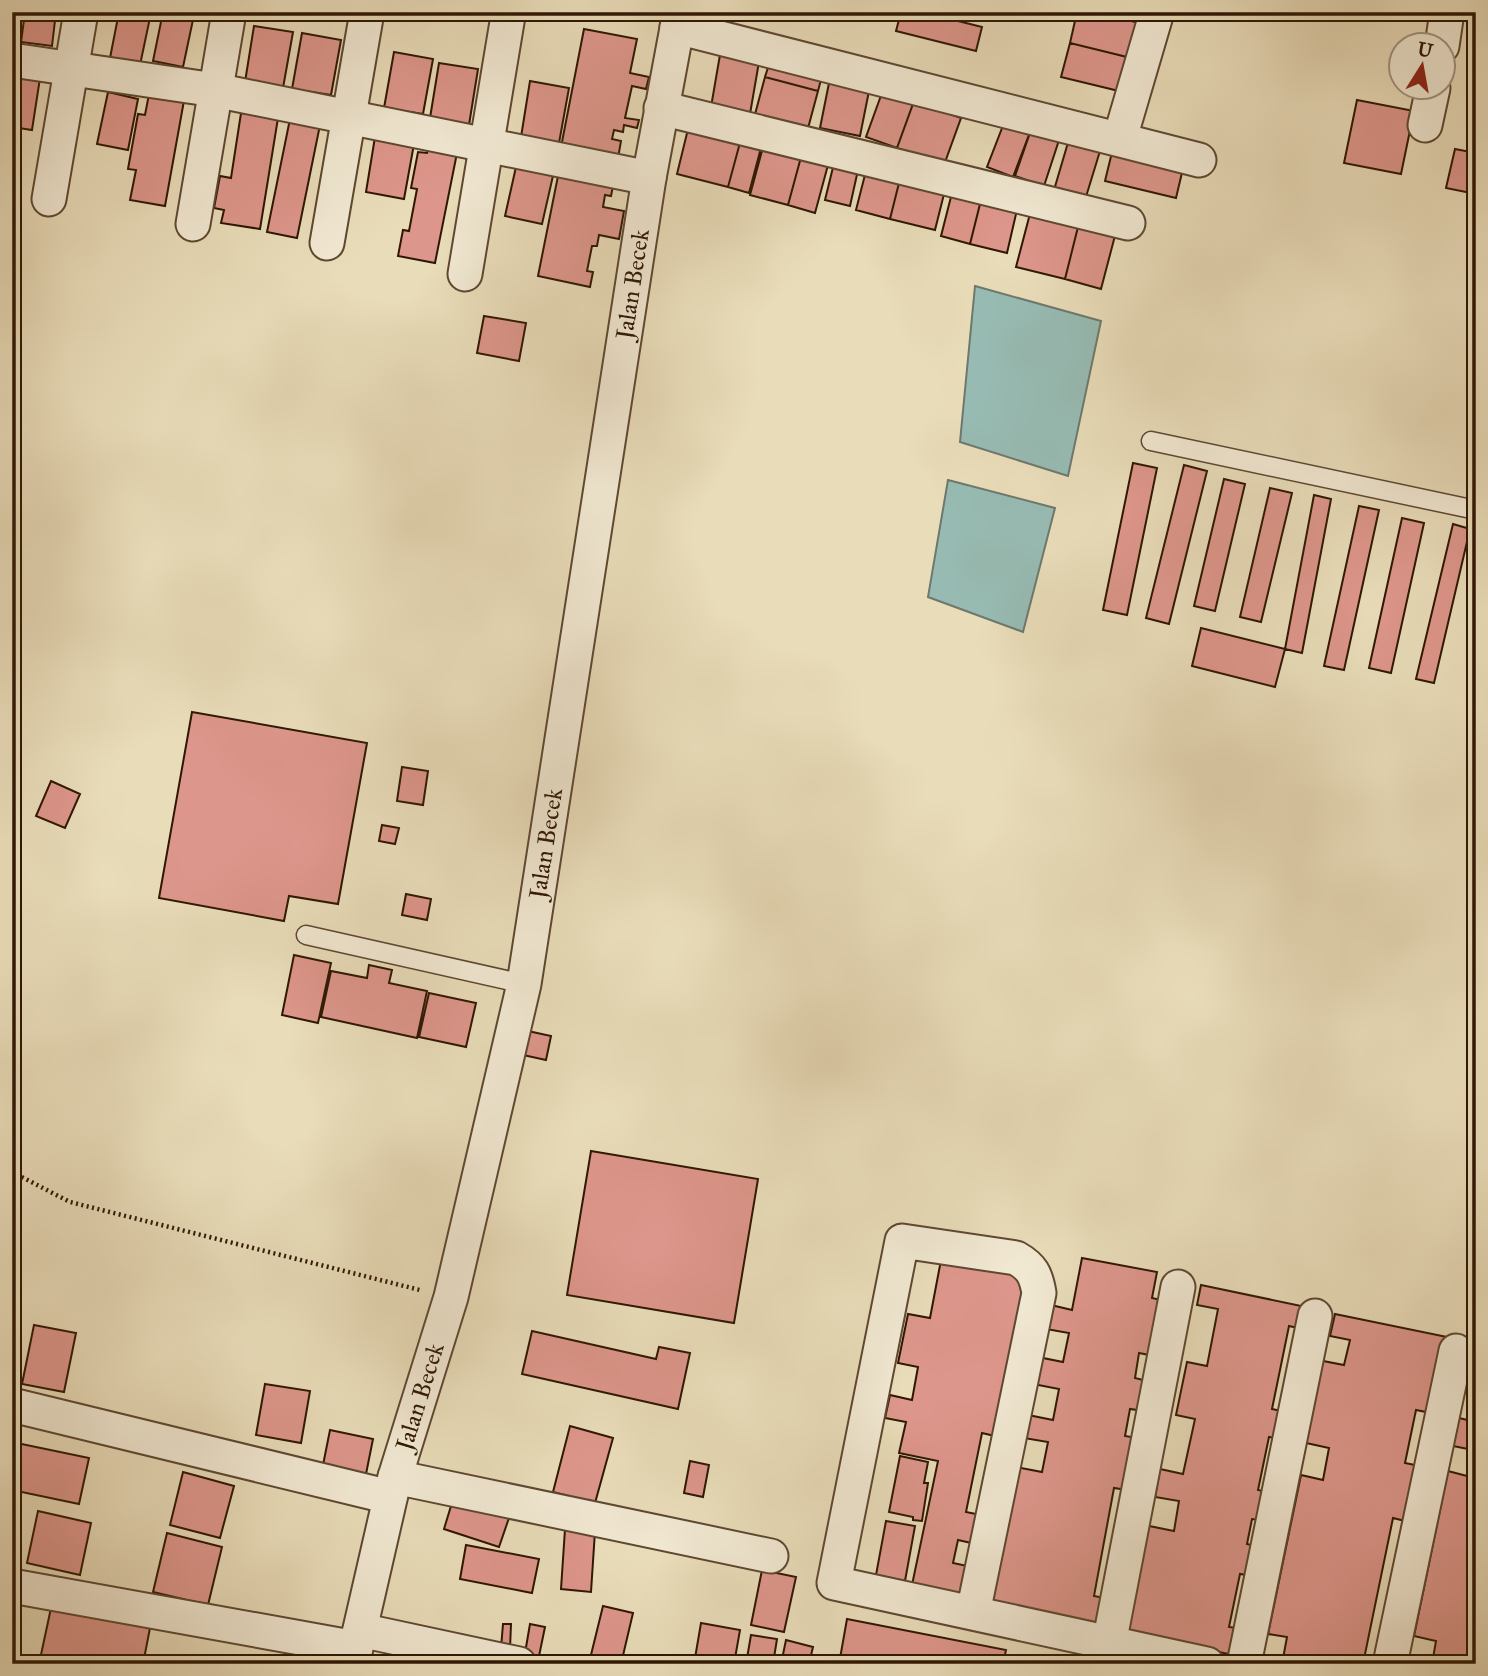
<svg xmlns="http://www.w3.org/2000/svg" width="1488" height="1676" font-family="'IM FELL Great Primer',serif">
	<rect width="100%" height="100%" fill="#e9dcb9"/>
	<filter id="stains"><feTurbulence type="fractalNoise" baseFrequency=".00286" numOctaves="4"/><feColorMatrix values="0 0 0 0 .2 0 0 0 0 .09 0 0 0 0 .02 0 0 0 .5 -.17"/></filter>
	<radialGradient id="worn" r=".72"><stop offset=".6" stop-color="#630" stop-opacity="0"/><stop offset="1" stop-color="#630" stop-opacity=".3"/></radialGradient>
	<path fill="#97bbb3" stroke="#6d796d" stroke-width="2" d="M975 286 1101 321 1068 476 960 442Z
		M948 480 1055 508 1023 632 928 597Z"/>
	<path fill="#dd968b" stroke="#2f1704" stroke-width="2" d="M25 12H56L52 46 21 42Z
		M119 12 151 13 140 65 110 58Z
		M163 12 194 15 183 67 153 61Z
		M901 12H952L950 19 982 27 976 51 896 31Z
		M1077 12H1097L1139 23 1131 58 1070 43Z
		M254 26 293 32 283 88 245 82Z
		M584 29 637 39 630 73 649 77 646 89 632 86 625 118 639 120 637 128 624 125 623 132 614 130 612 139 621 141 618 158 561 147Z
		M302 33 341 40 331 95 292 89Z
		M1070 43 1131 58 1123 92 1061 77Z
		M721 49 760 56 750 114 711 107Z
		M394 52 433 59 423 114 384 108Z
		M771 58 823 72 818 91 765 77Z
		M439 63 478 69 469 125 430 118Z
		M12 74 40 78 32 130 12 127Z
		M765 77 818 91 807 132 754 118Z
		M830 78 870 86 860 136 820 128Z
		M530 81 569 88 559 143 521 137Z
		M150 89 185 95 165 206 130 200 136 170 128 169 138 114 145 115Z
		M883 90 914 101 897 148 866 137Z
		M108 92 138 99 128 150 97 144Z
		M1357 100 1414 111 1401 174 1344 163Z
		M914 101 961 118 944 165 897 148Z
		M241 113 278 118 260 229 221 223 224 210 214 208 220 176 231 178Z
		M290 119 320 125 297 238 267 232Z
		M1004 123 1030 132 1013 177 987 167Z
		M689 125 741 139 728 187 677 174Z
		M1032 127 1060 137 1044 186 1015 176Z
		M1072 129 1104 138 1085 200 1054 190Z
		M766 136 804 146 788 205 750 195Z
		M375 137 414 144 404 199 366 192Z
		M741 139 762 144 749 193 728 187Z
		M1114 144 1185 160 1176 198 1105 181Z
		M804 146 831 154 815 213 788 205Z
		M428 147 457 153 435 263 398 256 403 230 409 231 417 189 411 188 418 152 427 153Z
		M1455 149 1476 153V194L1446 188Z
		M836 155 860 161 850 206 825 200Z
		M518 158 555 167 542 224 505 216Z
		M868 163 902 171 890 219 856 210Z
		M559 171 614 181 611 196 605 195 603 207 624 211 619 239 599 235 597 246H592L587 271 593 272 590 287 538 276Z
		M902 171 947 182 935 230 890 219Z
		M954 185 983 192 970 244 941 236Z
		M983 192 1019 201 1007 253 970 244Z
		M1032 206 1080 219 1065 279 1016 267Z
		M1080 219 1117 228 1101 289 1065 279Z
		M484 316 526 323 519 361 477 353Z
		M1133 463 1157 468 1127 615 1103 610Z
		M1184 465 1207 471 1169 624 1146 618Z
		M1224 479 1245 484 1215 611 1194 606Z
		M1270 488 1292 493 1261 622 1240 617Z
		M1314 495 1331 499 1302 653 1285 649Z
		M1359 506 1379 510 1344 670 1324 666Z
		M1402 518 1424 523 1391 673 1369 668Z
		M1453 524 1470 529 1434 683 1416 679Z
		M1201 628 1285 649 1275 687 1192 666Z
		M192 712 367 743 338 904 289 896 284 921 159 898Z
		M402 767 428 771 423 805 397 801Z
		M51 781 80 794 65 828 36 816Z
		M382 825 399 828 395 844 379 841Z
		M406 894 431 899 427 920 402 915Z
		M294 955 331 963 318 1023 282 1015Z
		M369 965 392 970 389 983 427 991 417 1038 321 1017 331 971 367 978Z
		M429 993 476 1003 466 1047 419 1037Z
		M528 1031 551 1036 546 1060 523 1055Z
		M591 1151 758 1179 734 1323 567 1295Z
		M1082 1258 1157 1272 1152 1298 1170 1302 1159 1357 1139 1353 1135 1378 1155 1383 1150 1412 1130 1409 1125 1436 1143 1439 1133 1491 1114 1488 1094 1596 1109 1599 1103 1629 990 1607 1016 1467 1042 1472 1048 1442 1024 1438 1028 1415 1053 1420 1059 1389 1033 1384 1038 1357 1063 1362 1069 1333 1046 1329 1051 1305 1072 1310Z
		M941 1260 1028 1269 1003 1438 982 1433 966 1512 986 1516 980 1545 958 1540 953 1563 972 1567 965 1596 912 1585 938 1461 899 1453 906 1422 885 1418 890 1395 912 1400 918 1367 898 1363 908 1314 930 1318Z
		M1201 1285 1306 1307 1302 1329 1289 1326 1272 1409 1290 1413 1285 1440 1269 1437 1258 1490 1273 1493 1267 1521 1252 1519 1247 1544 1264 1548 1258 1577 1240 1574 1229 1627 1244 1629 1238 1656 1127 1633 1149 1526 1174 1531 1179 1501 1155 1497 1160 1469 1183 1474 1195 1419 1176 1415 1187 1362 1207 1366 1218 1309 1197 1305Z
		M1335 1314 1452 1338 1436 1414 1416 1410 1405 1463 1425 1467 1413 1523 1393 1518 1363 1664H1282L1287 1637 1268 1634 1301 1475 1323 1480 1329 1448 1306 1443 1323 1361 1344 1365 1350 1340 1330 1336Z
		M34 1325 76 1333 64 1392 22 1384Z
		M532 1331 656 1359 659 1347 690 1353 678 1409 522 1374Z
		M1473 1345H1476V1388L1464 1386Z
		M265 1384 310 1391 301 1443 256 1435Z
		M1459 1418 1476 1422V1614L1465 1664H1432L1436 1641 1414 1636 1448 1471 1467 1476 1473 1450 1453 1446Z
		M570 1426 613 1438 595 1503 553 1492Z
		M330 1430 373 1439 366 1474 323 1465Z
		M12 1442 89 1458 79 1504 12 1490Z
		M900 1456 928 1462 924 1483H928L922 1521 913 1520V1517L889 1512Z
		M690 1461 709 1465 703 1497 684 1493Z
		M183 1472 234 1486 220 1538 170 1525Z
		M454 1496 510 1515 499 1547 444 1529Z
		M38 1511 91 1523 80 1575 27 1563Z
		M886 1521 915 1526 905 1581 876 1575Z
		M565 1529 595 1531 591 1592 561 1589Z
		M167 1533 222 1547 208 1605 153 1592Z
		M466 1545 539 1559 532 1593 460 1579Z
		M762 1570 796 1577 784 1632 751 1625Z
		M603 1606 633 1613 621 1664 589 1663Z
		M51 1608 150 1628 143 1664H39Z
		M847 1619 1006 1650 1003 1664H839Z
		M701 1623 740 1630 734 1664H694Z
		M503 1624H511L510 1649 501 1648Z
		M530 1624 545 1627 538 1661 524 1659Z
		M751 1635 777 1639 773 1664H746Z
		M786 1640 813 1647 809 1664H781Z"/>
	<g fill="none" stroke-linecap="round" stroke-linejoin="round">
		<g stroke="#5e4831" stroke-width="21">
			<path id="lane" d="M1151 441 1476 510
				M306 935 524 984"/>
		</g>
		<g stroke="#5e4831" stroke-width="37">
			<g id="street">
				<path d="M677 27 1199 160"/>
				<path d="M1442 46 1447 12"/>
				<path d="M12 60 215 90 649 178"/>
				<path d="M661 108 1128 223"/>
				<path d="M1425 125 1433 88"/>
				<path d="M1120 138 1157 12"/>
				<path d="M49 199 81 12"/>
				<path d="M193 224 229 12"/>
				<path d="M327 243 367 12"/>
				<path d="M465 274 508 16"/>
				<path d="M12 1405 390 1497"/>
				<path d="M395 1477 771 1556"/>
				<path d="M12 1586 356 1648"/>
				<path d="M973 1613 1039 1293C1036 1275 1032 1267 1016 1258L902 1241 834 1583 1207 1664"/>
				<path d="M360 1630 519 1664"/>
				<path d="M1109 1644 1178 1287"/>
				<path id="s1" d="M352 1664 395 1477 451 1297 524 984 649 178 680 12"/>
				<path d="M1244 1664 1315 1316"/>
				<path d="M1390 1664 1456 1351"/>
			</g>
		</g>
		<path stroke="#2f1704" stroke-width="4.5" stroke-dasharray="2 3.5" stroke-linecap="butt" d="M12 1172 70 1202 420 1290"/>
		<use href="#lane" stroke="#f1e8d2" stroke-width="18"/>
		<use href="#street" stroke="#f1e8d2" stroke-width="33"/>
	</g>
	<g text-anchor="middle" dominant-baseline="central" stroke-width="5" stroke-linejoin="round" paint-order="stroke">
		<g font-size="24" fill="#2f1704" stroke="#f1e8d2">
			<text stroke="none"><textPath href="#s1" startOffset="1410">Jalan Becek</textPath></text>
			<text stroke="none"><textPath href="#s1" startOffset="844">Jalan Becek</textPath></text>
			<text stroke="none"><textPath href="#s1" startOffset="276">Jalan Becek</textPath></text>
		</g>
	</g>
	<rect width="1488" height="1676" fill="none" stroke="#e9dcb9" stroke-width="42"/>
	<rect x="14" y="14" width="1460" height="1648" fill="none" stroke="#2f1704" stroke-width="3.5"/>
	<rect x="21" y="21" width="1446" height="1634" fill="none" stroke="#2f1704" stroke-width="2"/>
	<g transform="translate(1422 66) rotate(11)"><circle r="33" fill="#f1e8d2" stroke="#a39480" stroke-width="2"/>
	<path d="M0-5L12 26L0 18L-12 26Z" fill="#8f2418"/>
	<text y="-10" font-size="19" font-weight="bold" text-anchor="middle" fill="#2f1704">U</text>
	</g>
	<rect width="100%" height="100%" filter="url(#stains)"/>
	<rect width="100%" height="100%" fill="url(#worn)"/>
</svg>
